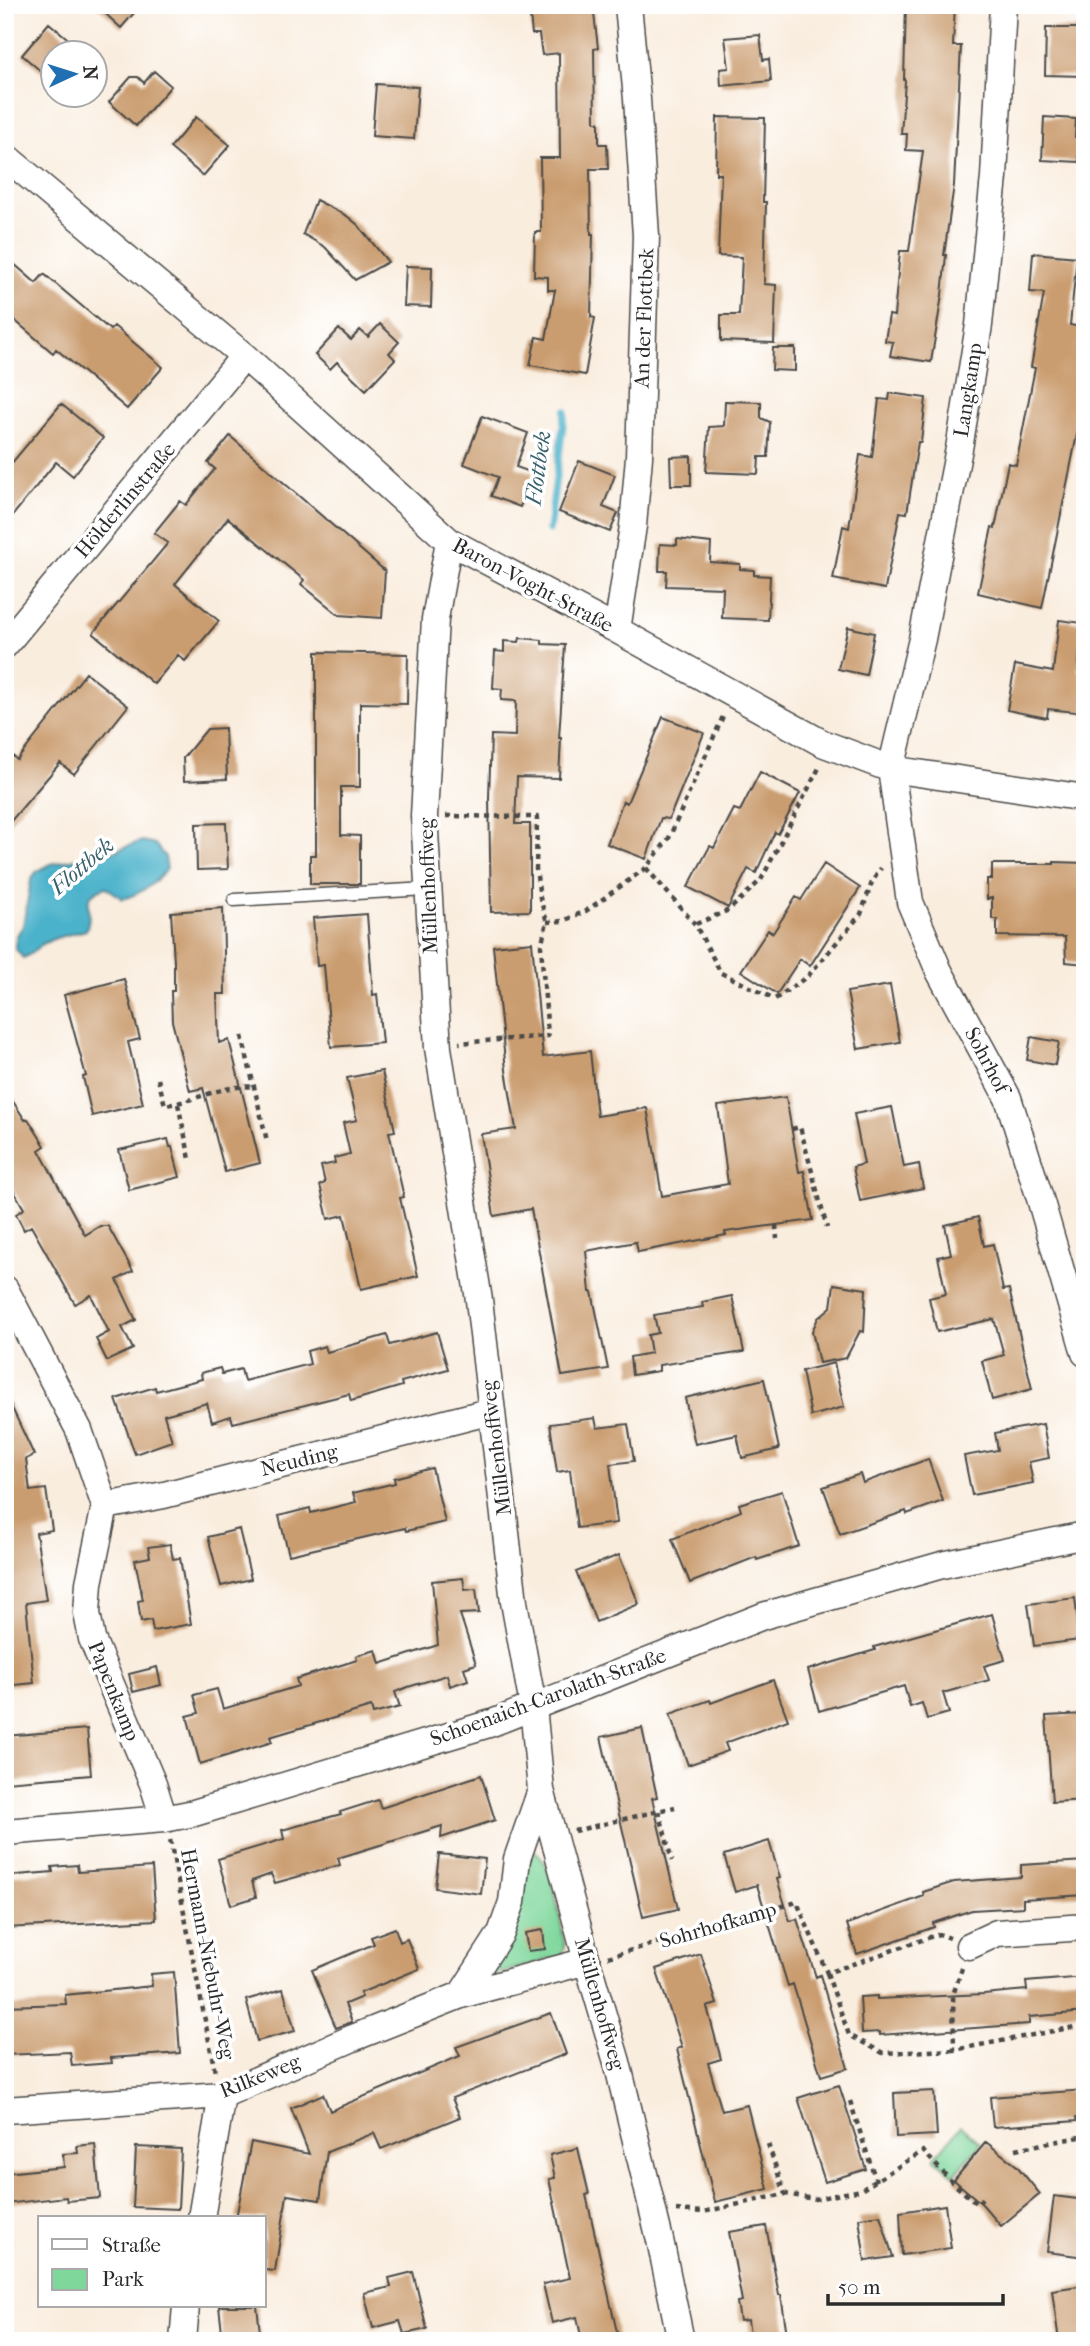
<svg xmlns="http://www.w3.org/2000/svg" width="1090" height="2346" font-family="'IM FELL French Canon',serif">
	<rect width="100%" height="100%" fill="#fff"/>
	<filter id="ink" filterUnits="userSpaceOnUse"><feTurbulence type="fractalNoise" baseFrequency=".0143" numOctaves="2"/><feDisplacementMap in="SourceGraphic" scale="14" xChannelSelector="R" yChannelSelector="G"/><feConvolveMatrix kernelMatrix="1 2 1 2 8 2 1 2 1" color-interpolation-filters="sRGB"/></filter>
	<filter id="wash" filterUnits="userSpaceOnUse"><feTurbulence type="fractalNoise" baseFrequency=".00686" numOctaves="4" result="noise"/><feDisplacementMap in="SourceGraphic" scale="28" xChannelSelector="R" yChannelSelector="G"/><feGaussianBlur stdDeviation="1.57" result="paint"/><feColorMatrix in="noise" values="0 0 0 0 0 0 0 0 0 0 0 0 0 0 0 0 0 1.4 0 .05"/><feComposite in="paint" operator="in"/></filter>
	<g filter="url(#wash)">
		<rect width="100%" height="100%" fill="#f9edde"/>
		<path fill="#7fd79c" stroke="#558164" stroke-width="2" d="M535 1851C554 1864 560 1924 565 1947L562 1956 493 1975 489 1974 527 1853Z
			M961 2126 981 2143 954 2175 934 2158Z"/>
		<path fill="#4cb2cb" stroke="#3c6e7b" stroke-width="2" d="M142 841 155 844 165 857 167 869C153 885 142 893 123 899L106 887C77 896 95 910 86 930 73 934 58 936 47 942 37 946 33 954 23 958L15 948 16 937 23 926 31 880 36 872 51 864 114 851Z"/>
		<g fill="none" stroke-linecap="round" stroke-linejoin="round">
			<path stroke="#4cb2cb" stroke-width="7" d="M549 530 565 411"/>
		</g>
		<g id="blocks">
			<path fill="#ca9d70" d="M96 5H141L121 28Z
				M544 5H593L598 48 594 49 595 122H599V144H607L608 169H590L591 234H593L591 317 595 318 585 375 530 365 536 337 546 339 555 290H548V277L534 276 535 232H541L540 158H560L559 53 542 55 539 34H532L530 15 545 13Z
				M906 5H955L953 46H961L954 185 944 255H946L942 295 931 362 890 356 893 342 885 341 889 315 894 316 900 251H909L923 151 906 150 907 134H901L905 81 904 80Z
				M49 23 84 52H52V81L22 55Z
				M1046 28H1085L1084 76 1045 75Z
				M760 35 763 60 769 59 771 81 721 86 720 69 729 68 725 38Z
				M154 71 171 86 136 126 109 102 131 77H138L144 83Z
				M376 84 418 87 414 139 372 136Z
				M196 117 230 145 203 176 170 148Z
				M717 117 765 118 763 202H766L764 284 776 285 774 343 721 341V315H739L742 257 718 256 721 174H716Z
				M1044 117 1076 119 1075 137H1080L1079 162 1042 160Z
				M316 200 347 216 358 225 388 262 355 280 325 247 303 234Z
				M1033 253 1077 257 1070 325 1085 328V395L1042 608 978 593 992 527 995 528 1008 463 1016 465 1035 368 1031 367 1044 293 1030 292Z
				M5 256 36 283 44 274 110 330 114 326 163 367 127 409 56 349 53 353 5 312Z
				M406 266 432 267 431 307 404 306Z
				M380 324 399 342 389 353 395 359 366 390 337 362 330 369 315 355 339 329 351 340 360 330 368 337Z
				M773 348H795V371L772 370Z
				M890 393 926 398 921 442H918L907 513 900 512 885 589 833 579 843 526 849 528 860 455 872 457 879 399 889 400Z
				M725 401 761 402V418L770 422 768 457H759L758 474 706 472 709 427 724 426Z
				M61 404 103 438 73 476 56 462 5 525V471Z
				M482 416 528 433 516 467 533 473 520 507 491 496 498 477 464 464Z
				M230 436 385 571 382 618 339 615 301 584 304 580 228 518 175 584 219 621 185 661 178 655 154 684 93 633 168 543 154 533 180 501 186 505 215 469 208 463Z
				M691 456V485H671L670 457Z
				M579 461 615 475 603 507 618 513 610 532 559 512Z
				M677 539 711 543 710 562 740 564V569L754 570V575L770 576 768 620 722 618 723 588 666 586 667 571H659L660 544 677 545Z
				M1059 620 1083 623 1078 671 1085 672V713L1048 709 1047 718 1007 710 1015 665 1053 672Z
				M848 627 874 633 866 675 838 669Z
				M520 638 542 640V644L565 645 559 738H561L559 778 517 777 515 824H530V911L491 912 489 798 491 735 515 736 516 701 501 700 502 689 493 688 495 651 504 652V641L519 642Z
				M316 652 408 654 407 704 360 703V787H341V835L360 836V884H310V855H316Z
				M86 673 128 706 74 774 60 763 5 828V749L17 760Z
				M663 717 704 733 669 819 661 818 646 859 607 844 623 801 627 803Z
				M225 728 227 779 184 781 183 758 207 729Z
				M760 772 800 793 778 834 775 832 756 873 748 869 728 908 688 887 710 846 714 848 734 809 740 811Z
				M226 823 228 869 197 870 196 824Z
				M1054 862 1085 863V964L1066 962 1065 937 997 936V919H992V898L987 899V879H992V864H1054Z
				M824 864 860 888 810 966 800 959 777 994 741 971 768 930 773 933 796 897 801 900Z
				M223 908 225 994H217L219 1043 229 1040 260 1163 225 1172 203 1088 190 1091 172 1021 171 991H174V962L171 912Z
				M367 914 373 995 377 994 382 1043 331 1047 324 965 317 966 313 918Z
				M532 942 543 1057 590 1051 597 1116 647 1108 662 1196 728 1184 718 1106 786 1097 799 1172 804 1171 813 1220 725 1232 726 1235 638 1252 636 1242 586 1251 590 1292H592L608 1369 562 1376 531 1209 494 1216 481 1134 516 1129 506 1070 493 946Z
				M124 979 140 1039 128 1042 143 1104 92 1116 83 1077 86 1076 64 995Z
				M890 985 900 1042 858 1049 847 992Z
				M1031 1037 1059 1042 1055 1065 1027 1060Z
				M382 1071 395 1131 389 1132 404 1197 400 1198 418 1276 361 1289 344 1215 328 1219 320 1185 325 1183 321 1166 335 1163 334 1158 350 1154 343 1123 357 1120 347 1078Z
				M5 1089 25 1120 28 1119 45 1146 39 1150 85 1235 100 1226H108L133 1271 117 1280 136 1320 122 1327 133 1349 107 1361 96 1339 109 1332 91 1295 75 1304 31 1226 24 1230 16 1214 24 1209 5 1175Z
				M892 1107 904 1167 919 1164 923 1188 860 1201 853 1167 864 1164 854 1114Z
				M168 1139 170 1147H172L180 1177 129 1190 119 1150Z
				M978 1217 984 1246 993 1244 1003 1290 1009 1289 1032 1389 992 1400 982 1361 1004 1355 994 1319 937 1332 929 1298 946 1294 938 1257 951 1254 945 1225Z
				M834 1284 866 1289 864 1332 860 1331 846 1358 819 1363 812 1331 818 1318 831 1307Z
				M732 1296 744 1352 659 1365V1371L632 1375 630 1357 651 1353 648 1335 658 1333 654 1315 703 1307 702 1302Z
				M437 1332 448 1369 401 1382 402 1386 351 1401 349 1394 233 1423 231 1416 212 1422 207 1403 164 1415 172 1441 135 1454 116 1399 155 1387 156 1391 202 1379 201 1373 220 1368 222 1374 241 1369 244 1381 310 1364 307 1351 325 1346 327 1352 387 1335 390 1345Z
				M834 1363 844 1407 811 1416 802 1371Z
				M764 1379 779 1449 742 1458 737 1435 695 1444 685 1398Z
				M5 1393 34 1455 26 1459 30 1491 46 1489 52 1530 36 1533 46 1600 26 1603 34 1683 5 1686Z
				M595 1418 597 1428 628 1424 634 1461 610 1464 617 1523 577 1528 570 1470 557 1472 550 1424Z
				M1043 1424 1049 1458 1029 1462 1033 1483 972 1495 964 1456 998 1450 995 1433Z
				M928 1459 943 1501 907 1514 906 1511 840 1534 823 1487 860 1474 863 1483Z
				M432 1468 445 1522 406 1531 405 1528 289 1555 279 1516 310 1508 311 1513 356 1502 353 1493 395 1483 394 1478Z
				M782 1491 799 1546 757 1560 756 1557 690 1583 672 1539 741 1511 739 1504Z
				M239 1529 251 1579 221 1586 208 1537Z
				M170 1544 173 1559 180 1558 191 1624 153 1631 151 1620 141 1622 138 1601 143 1600 135 1560 150 1557 148 1547Z
				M619 1555 639 1604 596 1622 576 1572Z
				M463 1578 465 1590 476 1589 479 1613 460 1614 476 1664 464 1668 468 1680 450 1686 447 1675 408 1687 395 1692 400 1707 373 1714 371 1707 270 1737 272 1742 200 1764 187 1716 199 1713 194 1695 217 1689 223 1709 298 1686 296 1679 357 1660 356 1656 376 1650 380 1664 438 1645 432 1581Z
				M1075 1598 1080 1640 1034 1646 1028 1604Z
				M992 1614 1005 1660 984 1666 989 1680 943 1693 949 1713 927 1719 922 1703 910 1707 904 1686 819 1711 808 1670 875 1650 874 1647Z
				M157 1667 161 1685 133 1692 129 1674Z
				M773 1680 788 1720 725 1743 728 1751 688 1765 670 1714 710 1700 711 1703Z
				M1085 1714V1800L1052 1802 1046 1716Z
				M642 1728 657 1797 652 1798 678 1909 643 1917 601 1737Z
				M87 1729 91 1775 5 1782V1736Z
				M481 1775 495 1820 441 1838 442 1826 338 1858 340 1865 275 1883 271 1874 252 1881 256 1897 231 1905 218 1859 284 1839 282 1830 341 1814 340 1812 378 1800 381 1808Z
				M769 1841 780 1878 777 1879 790 1921 797 1919 816 1977 820 1975 848 2068 821 2076 793 1984 788 1986 757 1885 735 1892 724 1855Z
				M439 1854 485 1859 481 1894 435 1888Z
				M1085 1861V1895L1023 1899V1907L972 1910 933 1923 934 1927 857 1954 847 1924 924 1896 923 1892 954 1882 1021 1877V1865Z
				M77 1865 78 1872 152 1867 156 1920 5 1928V1876L53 1872 52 1867Z
				M395 1928 400 1942 407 1939 419 1969 360 1993 362 1997 345 2004 352 2022 336 2028 312 1970 374 1944 371 1937Z
				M543 1930 545 1949 528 1951 525 1933Z
				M701 1954 717 2004 707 2007 721 2059 708 2063 722 2111 747 2105 768 2189 715 2202 677 2049 682 2047 656 1969Z
				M174 1972 180 2053 111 2058 112 2063 72 2066 70 2052 5 2055V2006L66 2004 65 1995 152 1986 151 1974Z
				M1085 1977V2012L1029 2017V2024L880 2035V2032L862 2033 860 1997 877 1996V1999L984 1994 1027 1990 1026 1982Z
				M283 1989 295 2031 257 2041 246 2000Z
				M551 2013 566 2054 452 2098 460 2117 381 2149 374 2133 327 2152 320 2200 287 2195 275 2271 264 2270V2218H236L251 2142 309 2154 291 2108 323 2094 330 2111 460 2056 456 2047Z
				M839 2085 866 2169 825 2182 798 2098Z
				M1085 2090V2117L1076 2118 1077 2121 993 2127 990 2097Z
				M934 2091 937 2135 896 2137 894 2093Z
				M986 2142 1017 2166 1040 2194 1001 2226 982 2204 954 2180Z
				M95 2144 100 2198 67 2201 66 2197 5 2204V2173L64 2167 63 2154 78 2153 77 2146Z
				M136 2147 181 2149 178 2209 133 2207Z
				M578 2148 589 2194 586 2195 619 2341H582L577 2317 552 2323 543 2284 570 2278 549 2179 555 2178 550 2155Z
				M1054 2196 1085 2200V2257L1047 2252Z
				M945 2205 951 2248 902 2255 900 2212Z
				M880 2215 893 2257 865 2261 859 2218Z
				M766 2226 779 2295H781L788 2341H751L748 2320 740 2321 737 2302 742 2301 729 2232Z
				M413 2272 427 2329 404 2334 400 2321 373 2328 364 2293 391 2287 389 2278Z
				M1085 2285V2341H1059L1052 2290Z
				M219 2306H257L261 2341H223Z"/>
		</g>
	</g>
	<g filter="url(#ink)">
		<use href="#blocks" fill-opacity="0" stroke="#4a4846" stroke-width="2"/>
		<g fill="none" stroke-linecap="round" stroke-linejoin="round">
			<g stroke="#4a4846" stroke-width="15">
				<path id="lane" d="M234 900 427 889"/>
			</g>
			<g stroke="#4a4846" stroke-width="29">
				<path id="street" d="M1003 5 994 177 979 325 960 443 922 639 891 769 910 902 939 971 1008 1098 1039 1195 1085 1353
					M5 156 244 356 449 541 617 630 822 743 891 769 1085 798
					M449 541 435 619 424 816 438 1048 479 1300 514 1602 533 1706 541 1790 587 1961 617 2062 660 2240 681 2341
					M617 630 633 526 639 457 646 236 637 99 628 5
					M5 645 244 356
					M5 1289 79 1430 105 1506 89 1583 87 1613 92 1639 153 1784 164 1819
					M105 1506 164 1495 492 1411
					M5 1832 164 1819 194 1813 492 1723 763 1616 942 1565 1085 1535
					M969 1946 997 1933 1085 1927
					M461 1995 501 1933 512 1902 517 1859 541 1790
					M5 2110 222 2095 353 2038 461 1995 587 1961
					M201 2218 222 2095
					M183 2341 186 2306"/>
			</g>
			<path stroke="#4a4846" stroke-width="4.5" stroke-dasharray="5 5" stroke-linecap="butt" d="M446 816 537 817 536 869 540 898 547 922 541 946 548 1036 459 1043
				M646 868 695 924 721 973 775 999 808 976 861 914 872 882 881 868
				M547 922 563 921 586 911 646 868 669 838 724 714
				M696 924 729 910 761 880 820 766
				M242 1036 267 1141
				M158 1079 165 1105C195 1102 224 1083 255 1087
				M178 1104 190 1159
				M792 1129 800 1127 827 1228
				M776 1225 777 1239
				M659 1811 672 1861
				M574 1831 675 1807
				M170 1840 215 2072
				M608 1957 797 1902 827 1973 939 1934 950 1938
				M962 1968 953 1995 954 2050 1085 2025
				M827 1973 849 2035 883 2053 954 2050
				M850 2101 876 2181
				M768 2144 785 2194
				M1016 2149 1085 2136
				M676 2210 703 2212 785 2194 815 2199 861 2190 923 2151 952 2182 977 2204 986 2195"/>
			<use href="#lane" stroke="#fff" stroke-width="12"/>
			<use href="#street" stroke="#fff" stroke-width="26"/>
		</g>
	</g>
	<g text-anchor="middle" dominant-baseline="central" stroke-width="7" stroke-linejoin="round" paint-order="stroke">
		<g font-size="21" fill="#2b2b2b" stroke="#fff">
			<text transform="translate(644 318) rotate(-88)">An der Flottbek</text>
			<text transform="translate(968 390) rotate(-81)">Langkamp</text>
			<text transform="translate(125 500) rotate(-50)">Hölderlinstraße</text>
			<text transform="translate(533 585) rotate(28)">Baron-Voght-Straße</text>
			<text transform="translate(428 886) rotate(-92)">Müllenhoffweg</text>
			<text transform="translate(987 1060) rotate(62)">Sohrhof</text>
			<text transform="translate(496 1448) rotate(-97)">Müllenhoffweg</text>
			<text transform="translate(299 1460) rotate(-14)">Neuding</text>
			<text transform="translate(114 1691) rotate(68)">Papenkamp</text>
			<text transform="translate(548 1697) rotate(-20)">Schoenaich-Carolath-Straße</text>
			<text transform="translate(718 1925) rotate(-16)">Sohrhofkamp</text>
			<text transform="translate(208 1954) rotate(79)">Hermann-Niebuhr-Weg</text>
			<text transform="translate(600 2004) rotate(74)">Müllenhoffweg</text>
			<text transform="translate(260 2076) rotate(-22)">Rilkeweg</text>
		</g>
		<g font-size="23" font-style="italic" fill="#38616b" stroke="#fff">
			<text transform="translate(538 468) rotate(-82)">Flottbek</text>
			<text transform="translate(82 866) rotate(-40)">Flottbek</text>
		</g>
	</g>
	<rect width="1090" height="2346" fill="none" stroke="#fff" stroke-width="28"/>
	<rect x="38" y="2216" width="228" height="91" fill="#ffffff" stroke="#aaaaaa" stroke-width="2"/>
	<rect x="52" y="2239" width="35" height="10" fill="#ffffff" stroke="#aaaaaa" stroke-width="2"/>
	<text x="102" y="2252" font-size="21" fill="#2b2b2b">Straße</text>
	<rect x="52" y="2269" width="35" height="21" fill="#7fd79c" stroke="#aaaaaa" stroke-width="2"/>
	<text x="102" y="2286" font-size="21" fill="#2b2b2b">Park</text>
	<g transform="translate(74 74) rotate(86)"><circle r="33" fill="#ffffff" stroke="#aaaaaa" stroke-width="2"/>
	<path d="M0-5L12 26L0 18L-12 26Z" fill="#1f6fb2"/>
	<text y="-10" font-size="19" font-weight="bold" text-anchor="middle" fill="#2b2b2b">N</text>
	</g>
	<path d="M828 2294v10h175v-10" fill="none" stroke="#2b2b2b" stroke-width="3.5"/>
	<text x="838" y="2294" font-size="21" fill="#2b2b2b" stroke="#ffffff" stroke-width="5" paint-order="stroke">50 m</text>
</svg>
